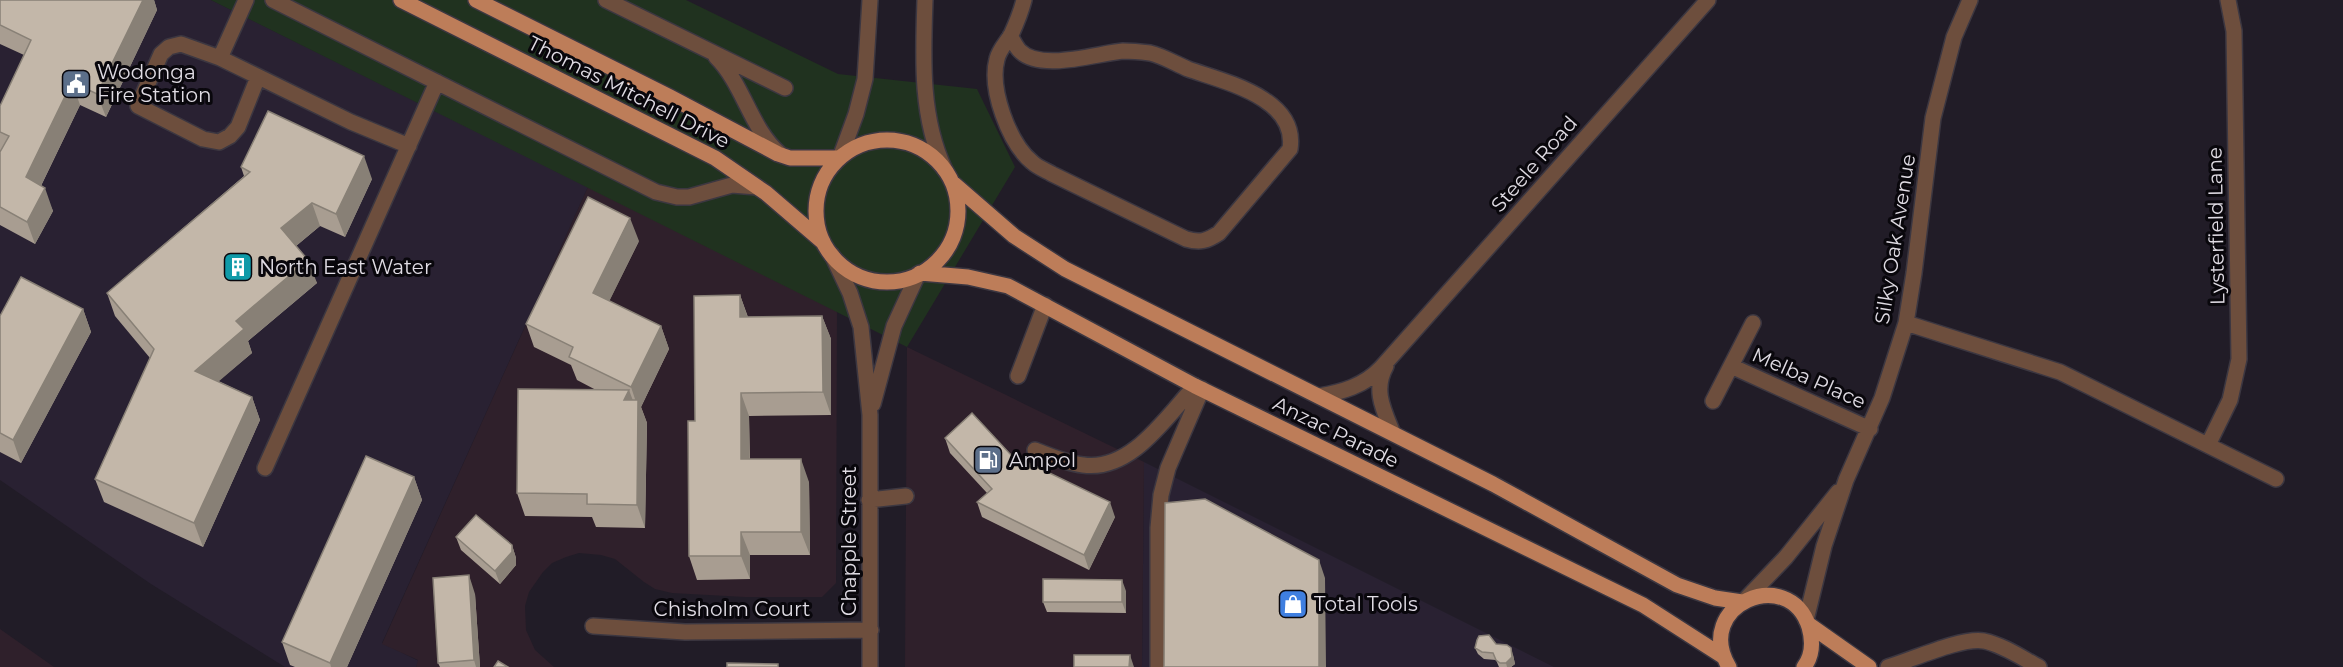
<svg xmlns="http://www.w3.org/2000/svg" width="2343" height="667" font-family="Montserrat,sans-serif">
	<rect width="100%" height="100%" fill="#211c27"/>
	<path fill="#292132" d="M0 0H211L588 187 382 643 419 661 416 667H285L151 584 0 480Z
		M1144 462 1554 667H1142Z"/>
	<path fill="#2f202b" d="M588 187 837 311 836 583 822 597H745L672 593 655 589 644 582 615 559 601 555 579 553 566 557 552 563 543 572 529 592 525 606 526 630 535 650 554 667H416L418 660 382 644Z
		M907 347 1144 462 1142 667H905Z
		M0 629 54 667H0Z"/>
	<path fill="#20321f" d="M211 0H686L838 74 977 89 1015 167 907 347Z"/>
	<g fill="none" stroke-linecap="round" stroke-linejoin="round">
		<g stroke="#3c3741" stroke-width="18">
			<path id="minor" d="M273 0 656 192 677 197H689L732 185 757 187
				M606 0 785 88
				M925 0C923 57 920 117 945 170
				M1010 36C1013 40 1016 47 1020 51 1041 72 1098 53 1123 51 1131 51 1142 52 1150 53 1163 56 1176 64 1188 69 1225 82 1298 98 1290 149L1219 233C1207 241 1200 243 1186 239L1052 174C1045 170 1037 167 1032 162 1009 143 989 89 997 59 999 50 1006 43 1011 35 1016 24 1021 12 1024 0
				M716 57C744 85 750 128 780 154
				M220 58 246 0
				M258 77 238 127 230 136 219 142 203 139 138 106 161 54 169 47 181 44 220 58 351 122 409 146
				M841 155 856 114 865 79 870 0
				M832 255 850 293 861 327 870 415V667
				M1906 323 2060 372 2276 479
				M1386 366C1373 389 1383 409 1392 431
				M1731 366 1870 429
				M1018 376 1045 305
				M1319 396C1342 392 1364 386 1381 368L1708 0
				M1713 401 1753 323
				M873 404 894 326 918 274
				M2208 445 2230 400 2239 359 2234 31 2228 0
				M1035 450C1050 456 1066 463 1083 465 1131 472 1166 417 1195 386
				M265 468 437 82
				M869 500 906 496
				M1745 600 1786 557 1838 492
				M1806 620 1824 546 1846 480 1882 398 1906 323 1914 273 1933 118 1954 37 1970 0
				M593 626 685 632 871 630
				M1158 667V528L1161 495 1168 468 1202 389
				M1888 667C1912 660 1961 637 1984 641 2003 645 2022 658 2039 667"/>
		</g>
		<g stroke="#3c3741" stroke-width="18">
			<path id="major" d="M401 0 715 158 766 193 823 242
				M476 0 670 97 778 154 790 158H837
				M816 211a71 71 0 1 1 142 0a71 71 0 1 1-142 0Z
				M954 184 1014 236 1065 269 1493 484 1677 585 1715 598 1742 602
				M920 273 968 277 1008 286 1195 386 1643 605 1724 657
				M1808 624 1869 667
				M1729 667C1692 605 1789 564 1809 627 1813 641 1813 655 1804 667"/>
		</g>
		<use href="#minor" stroke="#6d4e3d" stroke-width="15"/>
		<use href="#major" stroke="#bd7d59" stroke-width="15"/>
	</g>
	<path fill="#a89d91" d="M0 0H154L157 10 106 117 80 105 41 186 53 211 35 244 0 225V152L1 151 0 150V106L24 55 0 44Z
		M241 167 372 179 345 237 320 226 296 246 317 283 248 341 252 353 218 381 252 397 260 420 203 547 104 502 95 479 150 358 115 316 107 293 244 176Z
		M639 241 609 301 661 326 669 349 641 407 647 423 645 528 596 527 592 517 525 516 517 493 596 390 577 380 571 365 534 347 526 324Z
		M740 295 748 317 822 316 831 339V415L749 416 750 459 809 482 810 555H750V579L697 580 689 556 695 421Z
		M83 309 91 332 21 463 0 452V316Z
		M945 438 1010 454 1115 517 1089 570 982 517 977 502 987 493 950 453Z
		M414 477 422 500 347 667H295L290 665 282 642Z
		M456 537 512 545 516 558V565L500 584 461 550Z
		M1126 591V613L1047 612 1043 602Z
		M475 594 480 667H440L438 663Z
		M1496 644 1513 655 1515 664 1511 667H1499L1496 660 1484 659 1478 654 1475 648Z"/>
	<path fill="#888076" d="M143 0H154L157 10 106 117 97 94Z
		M72 82 80 105 34 200 26 177Z
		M364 156 372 179 345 237 336 214Z
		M45 188 53 211 35 244 27 222Z
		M312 203 320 226 290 251 281 228Z
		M630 218 639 241 602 316 593 293Z
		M308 260 317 283 248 341 252 353 204 394 195 371 236 321Z
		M740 295 748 318 740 317Z
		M83 309 91 332 21 463 13 440Z
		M822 316 831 339V415L823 392Z
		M661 326 669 349 641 407 647 423 645 528 637 505 638 408 631 387Z
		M629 390 638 414 624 400Z
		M741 393 749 416 750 482 741 459Z
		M252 397 260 420 203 547 194 523Z
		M801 459 809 482 810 555 801 532Z
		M414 477 422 500 347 667H331L330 663Z
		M1110 502 1115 517 1089 570 1084 555Z
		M741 532 750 555V579L741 556Z
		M512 545 516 558V565L500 584 495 571Z
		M1319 560 1325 578 1326 667H1319Z
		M469 575 475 594 480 667H476L474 660Z
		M1122 580 1126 591V613L1122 602Z
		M1511 648 1513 655 1515 664 1511 667H1507L1506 663Z
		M1130 655 1134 667H1129Z"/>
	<path fill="#c3b7a9" stroke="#888076" stroke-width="1.5" d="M0 0H143L97 94 72 82 26 177 45 188 27 222 0 207V152L9 136 0 132V106L31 40 0 25Z
		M268 111 364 156 336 214 312 203 281 228 308 260 236 321 244 329 195 371 252 397 194 523 95 479 154 349 107 293 250 172 241 167Z
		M588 197 630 218 593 293 661 326 631 387 569 357 573 347 526 324Z
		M21 277 83 309 13 440 0 433V316Z
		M740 295V317L822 316 823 392 741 393V459H801V532H741V556H689L688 421H695L694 296Z
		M518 389 629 390 624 400H638L637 505 587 504V494L517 493Z
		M972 413 1010 454 1110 502 1084 555 977 502 992 489 945 438Z
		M366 456 414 477 330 663 282 642Z
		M1205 499 1319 560V667H1164L1165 503Z
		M476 515 512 545V552L495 571 456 537Z
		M469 575 474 660 438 663 433 578Z
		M1043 579 1122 580V602H1043Z
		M1489 635 1496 644 1507 645 1511 648 1512 657 1506 663H1500L1496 660 1493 653 1482 652 1475 648 1477 640 1479 636Z
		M1074 655H1130L1129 667H1074Z
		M498 661 508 667H494Z
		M727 663 778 664V667H727Z"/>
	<defs>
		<g id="civic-square" transform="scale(1.5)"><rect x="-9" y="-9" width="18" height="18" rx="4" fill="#5c6f8a" stroke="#09070c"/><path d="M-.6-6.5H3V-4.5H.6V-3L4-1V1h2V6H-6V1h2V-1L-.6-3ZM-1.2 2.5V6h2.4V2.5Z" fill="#fff"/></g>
		<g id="building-square" transform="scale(1.5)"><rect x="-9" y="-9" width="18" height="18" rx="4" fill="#0f9aa8" stroke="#09070c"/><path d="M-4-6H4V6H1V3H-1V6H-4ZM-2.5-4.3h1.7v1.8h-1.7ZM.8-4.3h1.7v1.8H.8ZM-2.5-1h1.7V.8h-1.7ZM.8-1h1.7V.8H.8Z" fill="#fff"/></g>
		<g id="fuel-square" transform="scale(1.5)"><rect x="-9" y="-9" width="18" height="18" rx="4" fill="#5c6f8a" stroke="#09070c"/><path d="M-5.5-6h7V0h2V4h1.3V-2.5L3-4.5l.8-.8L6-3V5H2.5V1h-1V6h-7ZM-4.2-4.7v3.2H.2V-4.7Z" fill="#fff"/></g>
		<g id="shop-square" transform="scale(1.5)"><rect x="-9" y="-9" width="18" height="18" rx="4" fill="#3f7fe0" stroke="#09070c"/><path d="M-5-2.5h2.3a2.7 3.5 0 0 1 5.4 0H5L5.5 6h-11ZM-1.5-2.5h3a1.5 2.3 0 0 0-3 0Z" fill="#fff"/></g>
	</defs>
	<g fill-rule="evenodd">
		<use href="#civic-square" x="76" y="84"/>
		<use href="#building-square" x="238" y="267"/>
		<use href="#fuel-square" x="988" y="460"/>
		<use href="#shop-square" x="1293" y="604"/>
	</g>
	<g text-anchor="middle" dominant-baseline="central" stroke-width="6" stroke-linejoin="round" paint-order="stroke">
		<g font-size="20" fill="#e0dce4" stroke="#09070c" text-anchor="start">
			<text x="97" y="72">Wodonga<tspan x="97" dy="23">Fire Station</tspan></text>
			<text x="259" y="267">North East Water</text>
			<text x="1009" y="460">Ampol</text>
			<text x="1314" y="604">Total Tools</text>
		</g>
		<g font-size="20" fill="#e0dce4" stroke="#09070c">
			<text transform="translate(629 92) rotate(27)">Thomas Mitchell Drive</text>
			<text transform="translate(1534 164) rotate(-49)">Steele Road</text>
			<text transform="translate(2216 226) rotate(-91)">Lysterfield Lane</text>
			<text transform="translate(1895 239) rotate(-81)">Silky Oak Avenue</text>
			<text transform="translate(1809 378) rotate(24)">Melba Place</text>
			<text transform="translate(1336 432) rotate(26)">Anzac Parade</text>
			<text transform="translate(849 541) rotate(-90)">Chapple Street</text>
			<text x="732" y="609">Chisholm Court</text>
		</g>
	</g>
</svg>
